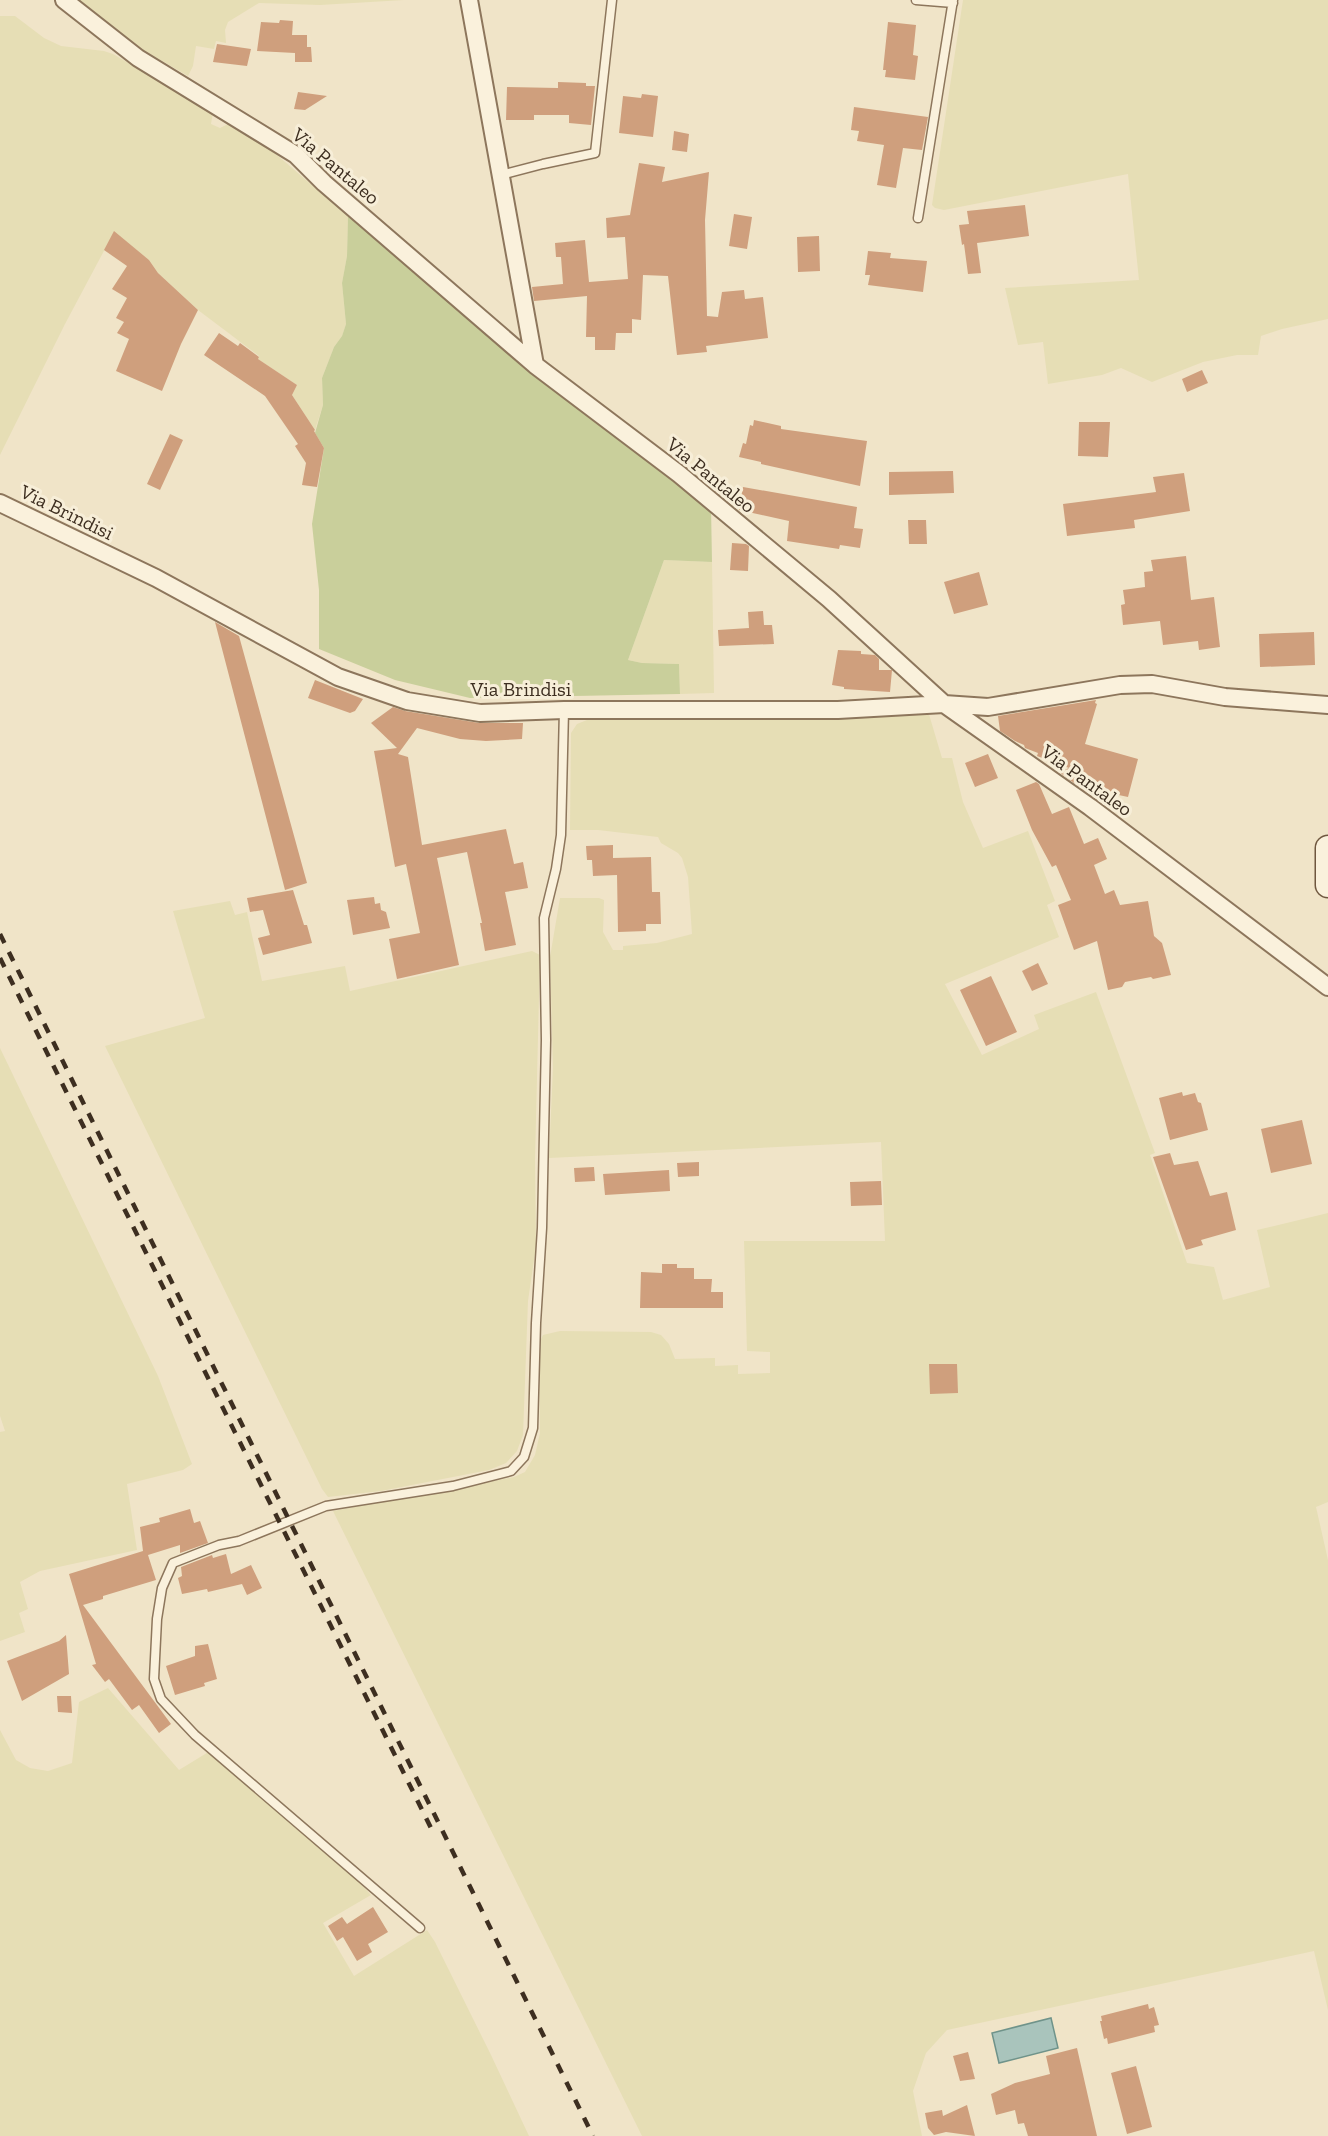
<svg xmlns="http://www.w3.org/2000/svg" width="1328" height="2136" font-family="'Zilla Slab',serif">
	<rect width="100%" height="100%" fill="#f0e4c8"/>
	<path fill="#e6deb5" d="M75 0H404L320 5 259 3 228 22 225 30 226 43 216 41 214 49 196 46 193 66 188 76 119 36Z
		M963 0H1328V319L1282 329 1261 336 1258 355H1237L1203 362 1152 382 1121 368 1102 375 1048 384 1043 342 1018 345 1005 288 1139 280 1128 174 944 210 935 208 932 205Z
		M0 16H15L44 38 61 46 104 51 113 54 213 112 211 124 220 128 230 123 277 155 348 216 347 256 342 283 346 324 342 336 334 347 322 378 323 405 315 430 292 395 297 385 258 359 259 356 198 310 158 273 149 260 114 232 65 324 0 455Z
		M664 560 712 562 714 693 680 694 679 664 642 663 628 660Z
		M928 711 942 758H952L963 802 983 848 1028 831 1055 901 1047 905 1059 937 945 984 982 1055 1039 1029 1034 1015 1096 992 1155 1153 1150 1155 1187 1263 1214 1267 1223 1300 1270 1287 1257 1230 1328 1213V1502L1316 1507 1328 1560V2010L1314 1951 947 2030 926 2053 913 2091 922 2136H642L333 1511 514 1477 525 1472 535 1455 540 1433 539 1344 543 1335 560 1331 651 1332 661 1335 669 1344 675 1359 715 1358V1366L738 1365V1374L770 1373V1352L747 1351 744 1241H885L881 1142 549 1158 553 1067 550 957 560 898H599L604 900 603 932 613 950H623V946L657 943 692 934 688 877 682 858 678 853 661 843 658 837 598 830H570L571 733 577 724 587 720 770 718Z
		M230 901 235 915 247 912 262 981 345 966 350 991 532 951 540 955 535 1160 536 1246 528 1301 523 1435 517 1451 506 1463 489 1470 381 1491 328 1497 322 1489 105 1046 205 1018 173 911Z
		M0 1048 158 1376 192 1464 183 1470 127 1484 137 1550 40 1571 20 1582 28 1609 19 1613 25 1632 0 1641V1432L5 1431 0 1416Z
		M108 1688 179 1770 210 1751 349 1871 371 1895 323 1923 354 1976 427 1930 435 1942 491 2055 529 2136H0V1730L16 1760 30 1768 48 1771 72 1763 79 1702Z"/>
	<path fill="#c9cf9b" d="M348 216 434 290 711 506 712 562 664 560 628 660 642 663 679 664 680 694 470 698 395 680 319 649V590L312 524 324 448 315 433 323 405 322 378 334 347 342 336 346 324 342 283 347 256Z"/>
	<path fill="#a9c4bc" stroke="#6f938a" stroke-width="1.5" d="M1051 2018 1058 2048 999 2063 992 2033Z"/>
	<path fill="#cf9f7d" d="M280 20 293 21 292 35H307V47H311L312 62H295V53L257 51 261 22 279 23Z
		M888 22 916 25 913 55 918 56 915 80 885 77 886 70H883Z
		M217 44 251 49 247 66 213 62Z
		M558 82 586 83V86H595L591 125 569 123V115H534V120H506L507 87 558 88Z
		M298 92 327 96 305 110 294 109Z
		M642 94 658 96 653 137 619 133 623 96 641 98Z
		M854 107 928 117 922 150 903 148 896 188 877 185 884 145 857 141 859 131 851 130Z
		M674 131 689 134 687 152 672 150Z
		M639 163 665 167 662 182 709 172 705 220 707 316 718 317 722 292 744 290 745 299 763 297 768 338 706 346 707 352 677 355 668 276 643 275 641 320 632 319V333H616L615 350H595V337H586L587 296 534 301 532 287 563 284 561 257H556L555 243 585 240 589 282 628 279 625 237 607 238 606 218 630 215Z
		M1025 205 1029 236 977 243 981 273 968 274 964 244 962 245 959 225 969 224 967 211Z
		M734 214 752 217 747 249 729 246Z
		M114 231 149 260 158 273 198 310 181 344 162 391 116 371 129 339 117 333 124 322 116 318 127 298 112 289 127 266 104 250Z
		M819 236 820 271 798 272 797 237Z
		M868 251 891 253 890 258 927 261 923 292 868 285 870 275H865Z
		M219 333 238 346 240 343 259 357 258 359 297 385 292 395 315 430 314 431 324 448 317 487 302 485 306 463 295 446 298 444 265 396 204 355Z
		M1202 370 1208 383 1187 392 1182 379Z
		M754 420 781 426V429L867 441 860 486 761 464V462L739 457 743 443 746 444 750 425 753 426Z
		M1079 422H1110L1108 457 1078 456Z
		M170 434 183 440 160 490 147 484Z
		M953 471 954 493 889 495V472Z
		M1184 473 1190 511 1134 520 1135 528 1067 536 1063 504 1156 492 1153 477Z
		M743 487 857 507 854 528 863 529 860 548 840 545 839 549 787 541 789 521 739 510Z
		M908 520H926L927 544H909Z
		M732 543 746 544 749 546 748 571 730 570Z
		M1186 556 1191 600 1214 597 1220 647 1199 650 1198 641 1163 645 1160 621 1123 625 1121 605 1125 604 1123 590 1145 587 1144 572 1153 571 1151 560Z
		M979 572 988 605 954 614 944 582Z
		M763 611 764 625H772L774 644 719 646 718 630 749 628 748 612Z
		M215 622 239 636 307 883 285 890Z
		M1314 632 1315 665 1260 667 1259 634Z
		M838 650 861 651V654L875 655 879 659V670H892L890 692 844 689V687L832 685Z
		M315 680 363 699 355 711 350 713 308 698Z
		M1096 700 1095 703 1097 704 1085 744 1138 759 1128 797 1114 794 1113 798 1085 791 1059 772 1069 768 1037 756 1038 753 1025 748 1024 745 1015 741 1000 731 998 716Z
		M393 707 405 711 479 723H523L522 739 486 741 460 739 417 728 398 754 408 757 422 845 506 829 514 864 523 862 528 888 505 892 516 945 485 951 480 923H482L467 852 437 858 459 965 397 979 389 939 420 933 406 864 395 867 374 751 397 748 371 723Z
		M988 754 998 778 975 787 965 763Z
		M1036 782 1039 784 1052 814 1069 807 1084 844 1098 838 1107 859 1094 865 1105 894 1114 890 1120 905 1148 901 1154 936 1162 943 1171 975 1153 979 1151 977 1125 982 1122 987 1108 990 1097 941 1074 950 1058 905 1071 900 1056 865 1052 867 1032 830 1016 790Z
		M613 845V858L651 857 652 892H660L661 924H646V931L618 932 617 875 593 876 592 860H587L586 846Z
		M293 890 304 925H307L312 943 263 955 258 938 270 935 263 910 250 912 247 898Z
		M374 897 375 904 380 903 381 910 386 912 390 928 353 935 347 900Z
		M1038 963 1048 984 1032 991 1022 971Z
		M991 976 1017 1032 986 1046 960 990Z
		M1182 1092 1183 1096 1195 1093 1198 1102 1201 1103 1208 1130 1170 1140 1159 1098Z
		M1302 1120 1312 1164 1271 1173 1261 1129Z
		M1170 1153 1174 1165 1198 1161 1210 1196 1227 1192 1236 1230 1201 1240 1203 1245 1186 1250 1153 1157Z
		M699 1162V1176L678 1177 677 1163Z
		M594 1167 595 1181 575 1182 574 1168Z
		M669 1170 670 1191 605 1195 603 1174Z
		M881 1181 882 1205 851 1206 850 1182Z
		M662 1264H677V1268H694V1279H712L711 1292H723V1308H640L641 1272 662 1273Z
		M929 1364H957L958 1393 930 1394Z
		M190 1509 194 1523 200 1521 208 1543 180 1553V1545L148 1555 156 1580 103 1596V1599L83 1605 171 1724 159 1733 139 1705 132 1710 109 1679 105 1682 92 1665 96 1664 69 1574 143 1551 140 1527 160 1522 159 1518Z
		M226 1554 231 1574 251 1565 262 1588 247 1595 242 1584 208 1592 207 1589 182 1594 178 1578 182 1576 181 1567 212 1555 213 1558Z
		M66 1635 69 1674 22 1701 7 1661 59 1641Z
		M208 1644 217 1679 204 1683 205 1686 175 1695 166 1666 195 1656V1646Z
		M57 1696H71L72 1713 58 1712Z
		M373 1907 388 1932 368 1944 372 1952 357 1961 343 1937 337 1941 328 1926 342 1917 347 1924Z
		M1148 2004 1149 2009 1154 2007 1159 2025 1154 2026 1155 2032 1108 2044 1107 2038 1104 2039 1100 2021H1102L1101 2016Z
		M1077 2048 1097 2136H1028L1024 2123 1018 2124 1015 2110 996 2115 991 2094 1015 2083 1050 2074 1046 2056Z
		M968 2052 975 2079 960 2081 953 2056Z
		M1136 2066 1152 2127 1127 2134 1111 2073Z
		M967 2105 975 2136 946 2132 934 2135 928 2128 925 2113 942 2110 943 2116Z"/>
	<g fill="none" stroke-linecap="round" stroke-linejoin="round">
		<g stroke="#8d765c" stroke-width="11">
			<path id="lane" d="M916 0 953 3
				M501 175 543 164 595 153 612 0
				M918 218 953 0
				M420 1928 195 1735 161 1699 154 1679 157 1619 162 1588 173 1563 219 1545 239 1541 326 1506 453 1486 511 1471 524 1457 533 1428 536 1323 542 1228 546 1040 544 918 556 869 561 835 564 710"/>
		</g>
		<g stroke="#8d765c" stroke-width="20">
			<path id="street" d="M64 0 138 58 296 155 324 183 535 365 679 474 829 599 944 704 1090 807 1328 987
				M469 0 535 365
				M0 503 156 578 338 677 407 701 480 713 564 710H838L944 704 988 707 1120 685 1152 684 1225 697 1328 705"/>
		</g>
		<g stroke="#6f573f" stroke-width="27">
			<path id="secondary" d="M1328 848V885"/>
		</g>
		<use href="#lane" stroke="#faf1dc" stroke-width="8"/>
		<use href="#street" stroke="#faf1dc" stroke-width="16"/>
		<use href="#secondary" stroke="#faf1dc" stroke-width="24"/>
		<path stroke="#3d2e20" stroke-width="4.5" stroke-dasharray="10 10" stroke-linecap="butt" d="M0 934 593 2136
			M0 958 433 1832"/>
	</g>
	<g text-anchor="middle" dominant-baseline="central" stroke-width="6" stroke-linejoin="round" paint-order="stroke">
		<g font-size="20" fill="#3d2e20" stroke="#f7eed8">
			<text transform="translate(336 166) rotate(40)">Via Pantaleo</text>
			<text transform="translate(711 475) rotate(39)">Via Pantaleo</text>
			<text transform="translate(67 512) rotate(26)">Via Brindisi</text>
			<text x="521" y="689">Via Brindisi</text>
			<text transform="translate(1087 780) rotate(36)">Via Pantaleo</text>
		</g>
	</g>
</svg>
